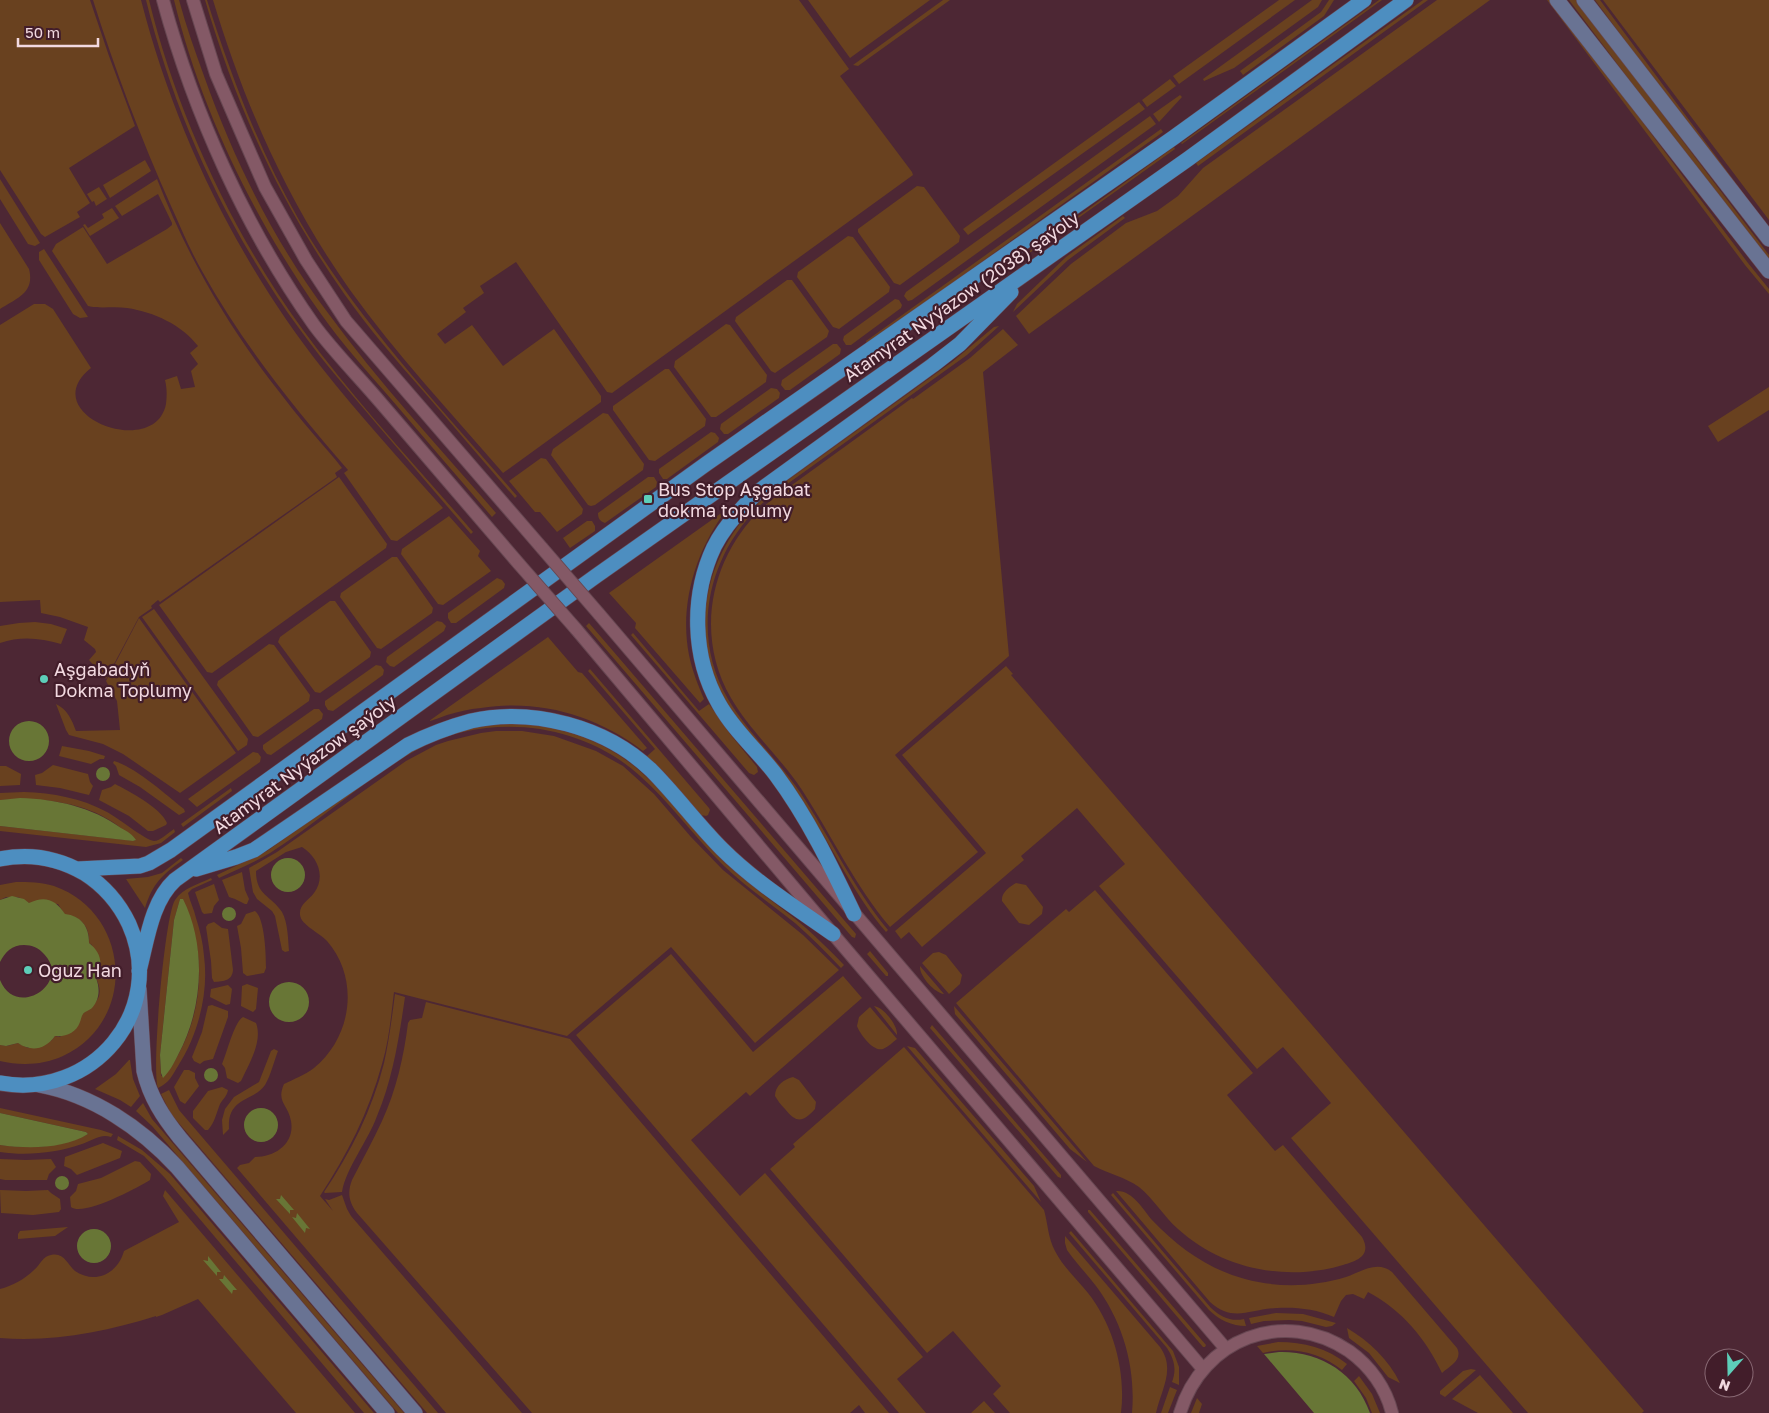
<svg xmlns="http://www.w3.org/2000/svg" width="1769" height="1413" font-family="'Golos Text',sans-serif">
	<rect width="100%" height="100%" fill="#4d2734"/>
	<path fill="#69411f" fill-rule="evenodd" d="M0 0H90L109 56 135 126 69 168 90 203 77 212 80 217 45 237 41 234 0 170Z
		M93 0H141C175 132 237 260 322 368 360 416 402 462 443 508L397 541 391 540 344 473 348 470C294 408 242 343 202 271 190 250 181 228 171 206 141 139 115 70 93 0Z
		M146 0H149C177 115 233 234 303 330 355 401 416 466 473 532L471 534C439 497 407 459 375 422 350 392 324 363 301 331 229 233 175 118 146 0Z
		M174 0H179C186 26 195 51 204 76 234 160 274 242 328 313 379 383 439 447 496 513L492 517C458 477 424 438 391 399 367 371 342 344 321 314 255 221 201 111 174 0Z
		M205 0H207C231 76 259 150 299 220 358 321 440 407 517 496L515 498C484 462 454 427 424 392 396 360 369 329 345 295 280 203 237 108 205 0Z
		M213 0H799L849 69 840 76 912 172 913 175 612 393 607 392 516 262 480 286 484 293 463 308 466 312 437 334 445 344 472 325 503 366 554 329 601 396V402L503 473C451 413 396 354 350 290 287 201 244 103 213 0Z
		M808 0H930L850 58Z
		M943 0H950L858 66 853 65Z
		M1279 0H1295L1179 84 1173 76Z
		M1312 0H1322L1318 7 1234 68 1204 81 1203 79Z
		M1329 0H1334L1324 16 1243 75 1240 71 1321 12Z
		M1379 0H1382L1182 144 1181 143Z
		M1423 0H1428L1198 166 1196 163Z
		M1437 0H1490L1029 334 1016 316 1071 264 1126 223 1157 211 1178 196 1203 168Z
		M1547 0H1551L1748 263 1769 289V294L1745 265Z
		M1569 0H1576L1769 255V265Z
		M1595 0H1600L1747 198 1744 201Z
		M1603 0H1769V220Z
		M1170 79 1176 86 1147 107 1142 100Z
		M1180 95 1182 97 1159 122 1153 114Z
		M1139 102 1145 109 968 235 963 229Z
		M1150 116 1156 124 912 300 908 301 904 296 906 292Z
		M1161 129 1163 132 867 344 866 341Z
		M1174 147 1175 149 1028 254 1027 253Z
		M145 160 151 171 110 198 103 185Z
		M0 179 40 243 35 246 28 244 0 199Z
		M157 179C185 251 223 318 270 380 285 399 299 418 315 436 324 447 334 457 342 468L335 473 337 477 160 602 158 600 151 606 152 608 139 617 106 679 89 660 96 652 95 649 84 640 88 627 60 617 41 613 40 600 0 602V325L34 304H45L53 309 91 368C33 414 155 461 166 404 167 396 167 388 165 380L177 376 181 389 195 387 191 371 198 364 190 353 198 346C182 325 154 312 127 308 114 306 100 309 88 306L52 251 56 244 83 227 107 264 167 229 172 225V223L158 194 122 216 115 206Z
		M917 186 924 187 960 236 959 242 900 285 894 283 858 232V229Z
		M99 187 107 199 96 206 94 201 92 202 87 194Z
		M112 208 119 218 90 236 83 225 85 224 88 228 104 218 102 214Z
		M1123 216 1125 218 1068 260 1013 312 1017 304 1066 257Z
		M0 223 29 269C35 293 17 298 0 309Z
		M848 236 853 237 890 287 889 292 839 329 833 327 797 277 798 272Z
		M44 249 88 317 80 318 73 314 39 260V252Z
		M787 280H792L829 331 827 337 775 373 771 371 735 321 736 317Z
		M895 299 899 300 902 305 901 308 851 345H846L843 340 844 336Z
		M726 324 730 325 767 375 766 382 716 417H711L674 367 675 361Z
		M999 326 967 355 772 495C711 544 687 629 728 699 748 733 778 760 800 792 830 837 853 888 888 930L886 932C854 895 835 851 808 811 796 792 783 773 769 755 754 737 736 720 725 699 685 627 708 543 770 493L952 362 994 327Z
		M1003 329 1018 345 983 372 1009 656 895 755 978 852 890 927C855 886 832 836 802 790 781 758 750 731 731 698 691 629 714 545 774 498L912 398 913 399 970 358Z
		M833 344H837L841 349 840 354 790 390H785L781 385 782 380Z
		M665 369H669L706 419 705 426 655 461 649 460 613 410V406Z
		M1769 387V410L1718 442 1708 426Z
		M771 388 777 389 780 393 779 398 728 434H724L720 429 721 424Z
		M603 413 608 414 644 464 643 470 595 505 591 506 588 505 551 455 553 449Z
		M711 432 715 433 719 438 718 442 667 479H663L659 473V469Z
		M541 458 546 459 583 509 582 514 557 532 540 512H535L509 481Z
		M339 477 387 544 386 548 212 673 207 672 159 605Z
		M648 477H654L657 482 656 487 605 523C600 521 598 519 598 513Z
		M727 509C696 550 679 604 689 655 692 670 698 685 704 699L700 703 635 628 636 623 609 593Z
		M449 516 480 551 478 556 491 571 443 605 438 604 401 554 402 549Z
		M587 521H592L595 526V531L570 548 563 538Z
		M392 557H397L433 608 432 613 381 649 377 648 340 597 341 593Z
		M497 578 502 580 505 584 504 588 456 623H451L448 618V613Z
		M330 601H335L371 652 370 657 320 693 315 692 278 642 280 637Z
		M154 609 248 739 247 745 238 751 142 617Z
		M139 618 236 753 180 793 123 754 103 744 69 735 66 730 56 704C67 709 72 720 76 731L120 730 117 701 106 681Z
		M437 621 442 622 446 626 444 631 394 667 390 666 386 662 387 657Z
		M35 622 51 624 67 629 61 644C40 638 21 636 0 643V626L19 623Z
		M589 623 856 934 855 938 852 937 586 626Z
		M633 633 699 711 709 704 730 734 757 767 758 772 754 775 749 773 631 635Z
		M548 637 578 672 582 673 647 748 643 751C596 715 539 699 481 708 469 709 458 712 447 715 441 717 434 720 429 721Z
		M269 644 274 645 310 695 309 701 258 737 253 736 217 685 218 681Z
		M376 665 381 666 384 670 383 675 333 711 328 710 325 705V701Z
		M1006 666 1013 674 1011 675 1644 1411 1642 1413H1528L1291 1138 1331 1103 1283 1047 1257 1069 1099 886 1125 864 1077 808 1021 856 1024 860 922 947 909 932 901 939 895 931 986 853 902 755Z
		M590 669 709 808 710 810 708 815 706 816 701 815 665 773 646 757 655 749 588 671Z
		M314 709H319L323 714 322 719 271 755 267 754 263 749V745Z
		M516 723C562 727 605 740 641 772 672 800 696 835 726 864 751 887 780 906 806 928 819 940 832 952 844 965L841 968C826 952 811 937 795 923 771 904 746 887 724 866 694 837 670 802 639 775 581 723 491 712 422 747 368 776 322 820 270 853 254 863 236 870 219 878L217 875 267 851 401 756 435 738 480 726Z
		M496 731H522L554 736 596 751 623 766 654 794 691 837 723 870 803 935 839 970 755 1043 671 947 567 1036 394 992C391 1016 389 1041 382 1064 369 1112 347 1155 320 1196L333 1211 325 1199 329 1200 342 1195 347 1209 351 1216 522 1413H446L237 1168 240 1165 249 1163 255 1157C276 1157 295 1143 291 1121 288 1104 276 1102 284 1084 294 1079 305 1075 314 1068 352 1037 360 979 327 941 320 933 301 925 300 915 299 904 308 901 314 893 326 877 318 857 302 847L286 852 256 871C256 896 271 895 282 912 288 923 288 939 289 951L285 952 282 950 275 916 272 911 257 899 253 892 249 868 277 852 406 761 436 745 448 741 481 733Z
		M62 746 89 751 105 756 104 759H100L91 764 59 756Z
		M253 752 258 753 261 757 260 762 197 807 188 799Z
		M114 761C137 768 165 794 184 809L185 812 179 815 140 787 119 775 116 766 113 763Z
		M53 765 88 774 90 782 93 786 89 795 60 788 36 785 35 775 42 773Z
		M0 766H6L21 774 20 785 0 786Z
		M115 784C129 791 161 808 167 823L166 825 153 831H148L129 816 99 800 102 790 111 787Z
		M231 788 232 791 183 827 181 824Z
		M24 792C53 793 81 798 107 812 117 817 145 840 154 841 160 841 168 833 174 829L175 832 161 843 146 847 0 831V826L135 841C129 835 123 830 117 825 85 801 38 797 0 800V793Z
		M181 858 183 860C162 875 153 883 145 908L126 879 148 877 162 873Z
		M242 872 245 890 249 899 247 904H245L235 899 229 897 222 880Z
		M211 878 212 880 192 889 188 893C190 902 194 909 196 918 200 930 203 943 204 956 209 993 198 1035 178 1066 172 1076 169 1083 158 1088 151 1070 165 914 175 900 183 888 199 884 211 878ZM180 899C186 914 194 931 197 947 203 984 196 1023 178 1055 173 1064 170 1071 161 1076L160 1055 174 920Z
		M16 882C29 882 41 882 54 886 131 913 138 1021 63 1056 43 1065 21 1066 0 1061V1045L7 1046 18 1043 28 1048 51 1041 55 1036 60 1037C67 1029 74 1020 82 1014 96 1003 105 997 96 978L92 945 89 943C90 927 81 916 65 915L58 904 29 903 18 897H6L0 900V885Z
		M1016 883 1026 885 1043 907 1042 914 1029 925 1019 923 1002 901C1001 893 1009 887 1016 883Z
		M214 884 219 900 214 906 212 913 204 914 202 912 195 892Z
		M1095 890 1253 1073 1227 1095 1275 1151 1283 1145 1362 1237C1372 1255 1358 1261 1343 1265 1286 1282 1222 1269 1178 1229 1164 1217 1154 1199 1139 1187 1125 1177 1109 1174 1094 1166L956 1003 1066 909 1069 912Z
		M255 911C265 918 266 956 266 968L264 973 247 976 243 973 241 948 237 926 241 924 246 914Z
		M214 922 222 928 228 929 233 970C232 981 224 981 214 982L212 978 211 961 206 927 208 924Z
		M870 951 888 973V976H886L867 954Z
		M939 952 946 955 962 975 960 984 949 994 922 963 933 953Z
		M671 954 753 1052 843 976 862 998 750 1096 746 1092 691 1140 740 1196 765 1173 923 1357 897 1379 926 1413H899L576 1035Z
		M920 966 944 994C935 993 919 976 920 966Z
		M247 984 258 988 256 1009 253 1012 241 1006 242 986Z
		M228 985 232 989 230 1004 226 1005 210 997 211 989Z
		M395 994 405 997C399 1038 393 1078 377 1116 368 1141 346 1168 342 1192L325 1193 324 1192C351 1152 372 1110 384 1063 389 1041 392 1017 395 994Z
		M426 1002 570 1039 889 1413H865L859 1405 850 1413H532L357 1213C349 1202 347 1193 352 1180 362 1160 373 1141 382 1121 396 1091 404 1056 408 1023L410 1020 422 1018Z
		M212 1005 228 1011V1017L213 1059 204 1061 200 1064 194 1061 192 1057 202 1032 208 1006Z
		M874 1006C883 1007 898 1025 897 1035Z
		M954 1006 1087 1162 1070 1149 955 1014Z
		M870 1007 897 1039C893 1042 888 1047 883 1049 873 1052 860 1034 857 1026L859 1017Z
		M243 1017 256 1023C263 1041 249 1064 241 1081L238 1083 227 1078 225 1068 222 1064C227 1053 234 1022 243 1017Z
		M932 1025 1061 1175V1178L1058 1177 930 1028Z
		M907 1046 915 1048 1034 1186 1041 1202Z
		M904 1047 1044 1210C1048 1224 1048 1238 1055 1251 1063 1267 1077 1279 1088 1293 1114 1326 1126 1372 1121 1413H1010L993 1394 1001 1386 953 1331 927 1353 770 1169 795 1147 793 1144Z
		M274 1049 278 1051C274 1061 271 1075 265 1085 253 1102 227 1097 229 1129L223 1135 222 1120 225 1109 234 1097 259 1082 271 1051Z
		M129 1060H130L133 1079 140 1096 131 1107 120 1100 95 1089 116 1074Z
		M184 1070H189L195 1073V1078L199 1086 185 1104 180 1101 174 1087Z
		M793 1077 799 1080 816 1102 815 1109C803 1122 797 1124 785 1109 781 1105 778 1101 775 1096 775 1086 784 1079 793 1077Z
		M222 1087 228 1090C227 1096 223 1099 220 1104 216 1114 215 1122 208 1130H205L193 1118V1111L208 1091Z
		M169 1090 179 1110 438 1413H427L171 1114 161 1094Z
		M143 1103 152 1119 404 1413H398L152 1126 136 1111Z
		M0 1108 101 1130 113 1134 111 1137C101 1133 91 1141 82 1144 56 1153 27 1156 0 1152V1145C29 1149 62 1148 88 1134L86 1132 0 1113Z
		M118 1136 142 1150 170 1174 374 1413H364L165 1178 144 1156 117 1140Z
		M103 1143 122 1151 120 1158 77 1175 71 1169 64 1166 65 1157Z
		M0 1159 26 1160 51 1159 56 1167 49 1174 47 1180H5L0 1179Z
		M135 1161 140 1162 151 1174 150 1180C137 1188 83 1217 71 1207L70 1197 76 1191 78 1184 101 1178Z
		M0 1190 26 1191 48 1190 51 1193 60 1199 61 1209 59 1212 33 1215 1 1213Z
		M165 1190 355 1413H296L198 1299 162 1315 156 1317V1316C105 1332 54 1342 0 1338V1289C12 1286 25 1279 34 1270 40 1265 43 1256 51 1255 64 1252 67 1264 75 1271 96 1285 118 1273 124 1251L179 1222 163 1196Z
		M1116 1191C1133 1190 1143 1210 1153 1221 1179 1248 1208 1269 1245 1279 1278 1288 1313 1287 1346 1277 1361 1272 1377 1260 1392 1272L1457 1348C1463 1360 1450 1366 1442 1373 1426 1339 1402 1310 1368 1292L1364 1299 1353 1294 1346 1295 1341 1301 1334 1317C1316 1309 1296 1307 1277 1308 1250 1309 1233 1323 1210 1302Z
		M1113 1193 1211 1308C1221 1317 1231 1322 1244 1319L1246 1326C1232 1326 1219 1320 1209 1310L1111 1195Z
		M1088 1210H1090L1206 1345 1205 1347H1203L1088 1212Z
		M68 1227 55 1236 18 1239V1234L20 1231Z
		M1071 1231 1173 1351 1179 1367V1385L1172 1382C1177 1369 1174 1359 1167 1348L1069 1233Z
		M1065 1236 1160 1347C1176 1369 1161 1390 1156 1413H1132C1136 1368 1123 1322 1096 1286 1087 1274 1076 1263 1067 1250L1065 1243Z
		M1276 1313 1303 1314 1336 1323 1332 1326 1326 1327 1302 1321 1289 1320 1264 1321 1251 1324 1249 1318Z
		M1347 1328C1369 1341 1389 1360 1400 1383L1388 1377 1369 1353 1349 1338Z
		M1278 1342C1304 1342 1327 1348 1347 1364L1342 1370C1320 1352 1291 1346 1263 1353L1257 1346Z
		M1471 1369 1476 1370 1445 1397 1440 1394V1391L1463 1371Z
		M1480 1375 1513 1413H1478L1452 1399Z
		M1359 1376 1372 1394 1380 1413H1372L1366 1398 1354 1381Z
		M1170 1387 1177 1390 1168 1413H1161Z
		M1197 1398 1202 1404 1199 1413H1191Z
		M984 1401 995 1413H970H971Z"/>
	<path fill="#687636" d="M9 741a20 20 0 1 1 40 0a20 20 0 1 1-40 0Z
		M96 774a7 7 0 1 1 14 0a7 7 0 1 1-14 0Z
		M20 798C56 799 92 807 121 828 127 831 133 835 136 840L133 841 0 826V800Z
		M271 875a17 17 0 1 1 34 0a17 17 0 1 1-34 0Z
		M12 896 24 899 29 903C45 895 56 900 65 914 81 916 89 926 89 943 101 952 104 965 96 978 100 988 100 999 92 1008 90 1010 84 1012 83 1014 81 1017 81 1020 80 1022 76 1033 66 1037 55 1036 45 1050 31 1052 18 1043L6 1046 0 1045V980C16 1020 72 983 44 954 39 948 32 945 24 945 12 945 5 952 0 962V900Z
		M180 899H183C207 947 203 1009 178 1055 174 1063 170 1071 163 1078L161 1073 160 1055 174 920Z
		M222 914a7 7 0 1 1 14 0a7 7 0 1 1-14 0Z
		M269 1002a20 20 0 1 1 40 0a20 20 0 1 1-40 0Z
		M204 1075a7 7 0 1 1 14 0a7 7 0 1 1-14 0Z
		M244 1125a17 17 0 1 1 34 0a17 17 0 1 1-34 0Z
		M0 1113 86 1132 88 1134C64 1149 28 1149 0 1145Z
		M55 1183a7 7 0 1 1 14 0a7 7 0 1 1-14 0Z
		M281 1195 294 1210H290V1214L276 1199H280Z
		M297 1213 310 1229 306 1228 305 1233 292 1217 296 1218Z
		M77 1246a17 17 0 1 1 34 0a17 17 0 1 1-34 0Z
		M208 1256 221 1272H217V1276L203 1260 208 1261Z
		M224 1275 237 1290H233L232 1294 219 1279H223Z
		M1279 1352C1320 1351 1356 1373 1370 1413H1314L1264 1354Z"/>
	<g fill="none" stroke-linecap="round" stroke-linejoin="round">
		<g stroke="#674752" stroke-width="14">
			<path id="street" d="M163 0C194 114 246 229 314 325 333 351 360 378 381 403 427 456 473 510 519 564
				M193 0 216 74 241 132 265 187 306 260 346 321 542 548
				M599 614 1226 1349
				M576 629 833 934 1203 1369
				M1180 1413C1202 1339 1284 1307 1349 1351 1370 1366 1386 1388 1392 1413"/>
		</g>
		<g stroke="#674752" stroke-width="16">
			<path id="secondary" d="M1557 0 1769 271
				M1584 0 1769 239
				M139 989 144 1071C150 1097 163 1117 180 1138L415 1413
				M39 1085C93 1095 141 1128 177 1167L387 1413"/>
		</g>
		<g stroke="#674752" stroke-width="16">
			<path id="primary" d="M0 859C29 853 58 858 84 873 103 885 119 903 129 924 168 1011 92 1100 0 1083
				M77 869 140 866 149 863 171 850 706 464 1173 138 1364 0
				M196 869 236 857 254 850 408 745C428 735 449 727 471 721 533 707 606 727 651 770 676 795 697 824 722 849 755 882 795 907 833 934
				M854 914C831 866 808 818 776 775 758 751 734 731 719 704 692 657 691 596 714 547 725 525 742 507 759 491L933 365 960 344 1011 292
				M139 971C147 941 151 902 175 880L596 576 1188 159 1406 0"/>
		</g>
		<use href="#street" stroke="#845966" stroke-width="12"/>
		<use href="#secondary" stroke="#697393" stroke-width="15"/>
		<use href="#primary" stroke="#4d8ec0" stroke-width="15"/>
		<g stroke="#674752" stroke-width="14" stroke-linecap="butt">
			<path id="street-bridge" d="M542 548 599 614
				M519 564 576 629"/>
		</g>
		<use href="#street-bridge" stroke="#845966" stroke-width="12"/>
	</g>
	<g fill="#5dceb9" stroke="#421d2a" stroke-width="2">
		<rect x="643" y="494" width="10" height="10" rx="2.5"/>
		<circle cx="44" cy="679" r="5"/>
		<circle cx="28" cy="970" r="5"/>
	</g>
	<g text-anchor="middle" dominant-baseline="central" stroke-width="4.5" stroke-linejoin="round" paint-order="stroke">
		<g font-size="18" fill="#f2d9e0" stroke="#421d2a">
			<text transform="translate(961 296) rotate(-35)">Atamyrat Nyýazow (2038) şaýoly</text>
			<text transform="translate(304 764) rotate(-36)">Atamyrat Nyýazow şaýoly</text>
		</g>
		<g font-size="18" fill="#f2d9e0" stroke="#421d2a" text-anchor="start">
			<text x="658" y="489">Bus Stop Aşgabat<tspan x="658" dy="21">dokma toplumy</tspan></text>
			<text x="54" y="669">Aşgabadyň<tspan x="54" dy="21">Dokma Toplumy</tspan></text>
			<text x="38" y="970">Oguz Han</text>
		</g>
	</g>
	<g transform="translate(1729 1373) rotate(200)"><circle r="24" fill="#421d2a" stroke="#886873"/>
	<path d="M0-4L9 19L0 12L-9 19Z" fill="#5dceb9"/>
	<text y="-8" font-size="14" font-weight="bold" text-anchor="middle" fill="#f2d9e0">N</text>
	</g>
	<path d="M18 38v8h80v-8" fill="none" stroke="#f2d9e0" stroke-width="2.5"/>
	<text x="25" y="38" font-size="15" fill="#f2d9e0" stroke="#421d2a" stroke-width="4" paint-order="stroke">50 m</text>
</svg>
